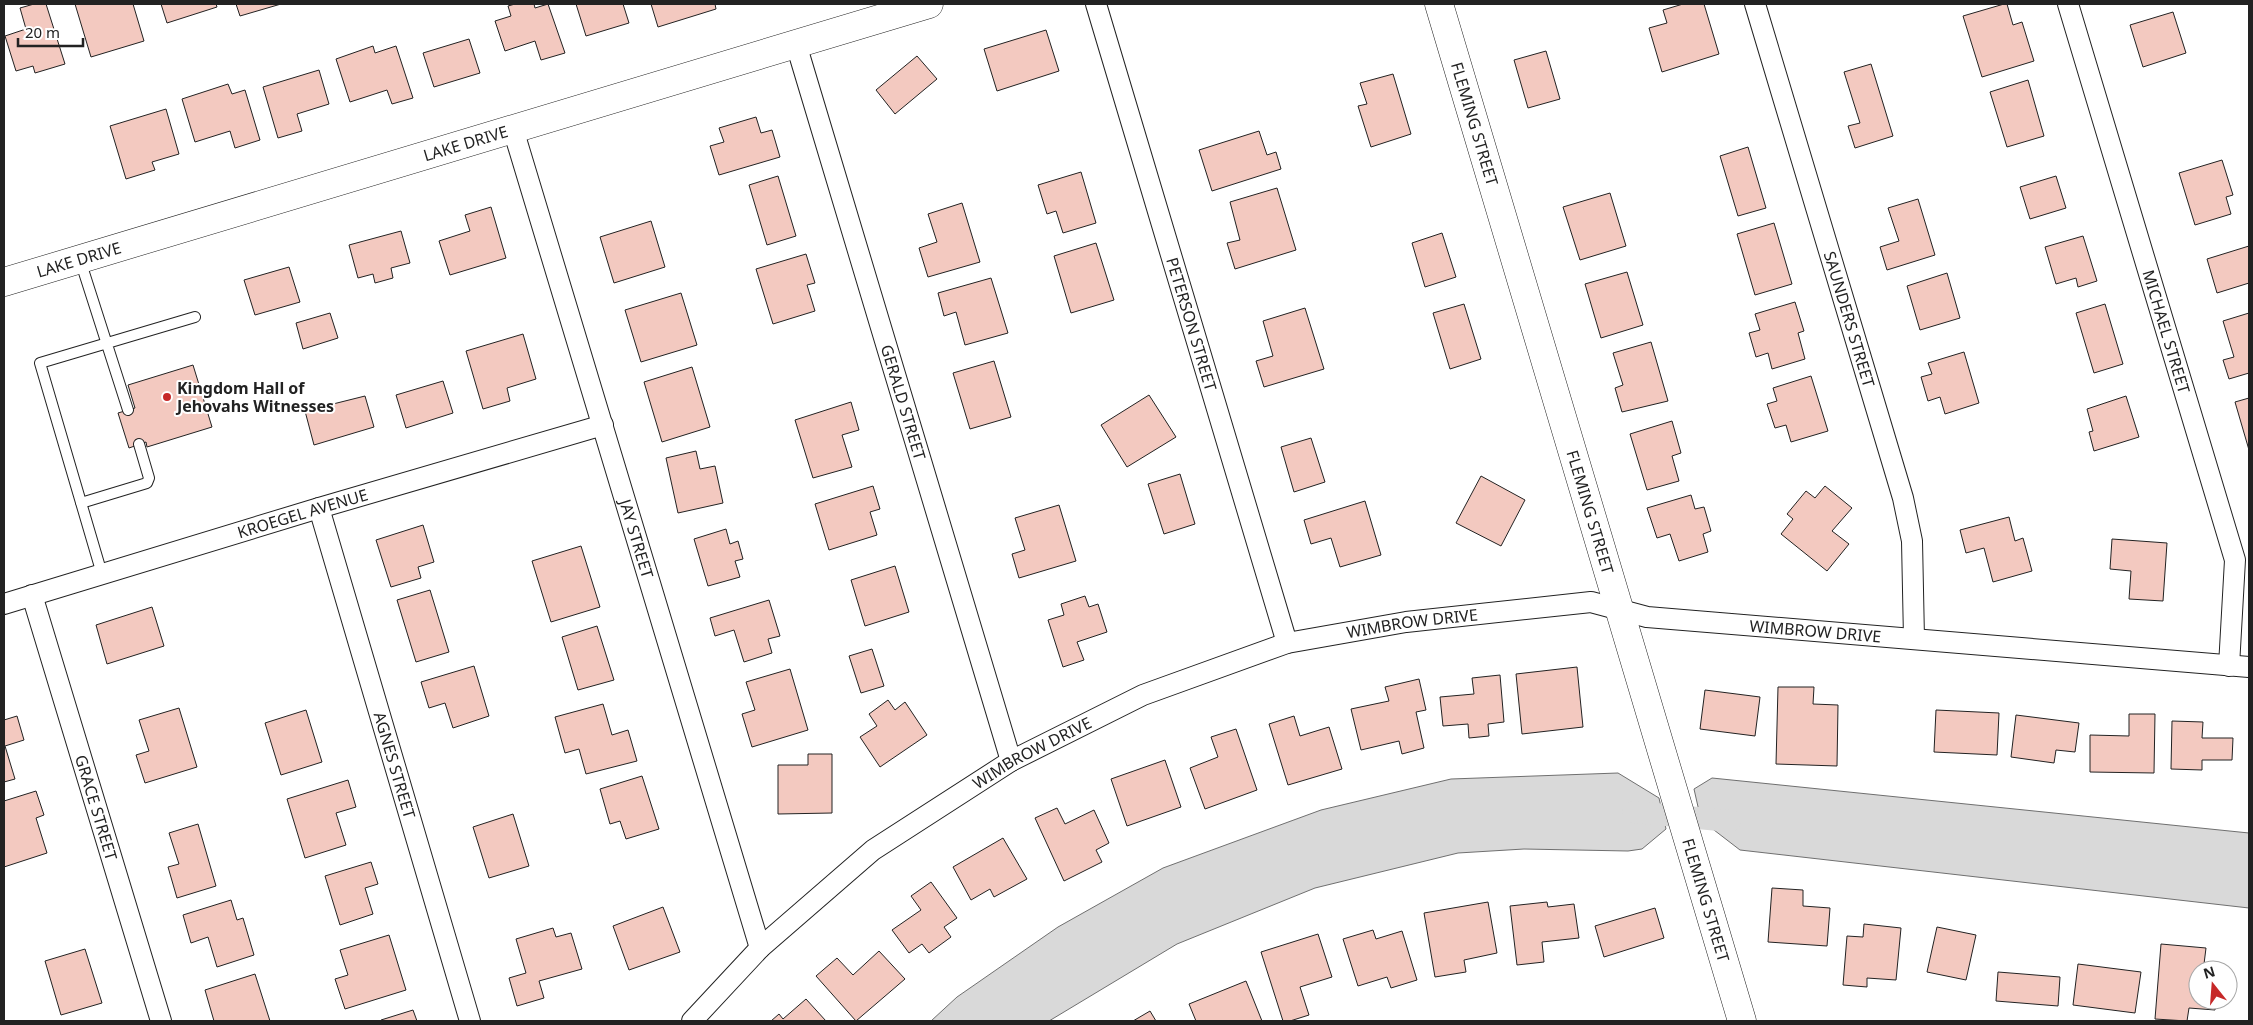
<svg xmlns="http://www.w3.org/2000/svg" width="2253" height="1025" font-family="'Noto Sans',sans-serif">
	<rect width="100%" height="100%" fill="#fff"/>
	<path fill="#d9d9d9" stroke="#6f6f6f" d="M1618 773 1659 798 1666 829 1642 849 1628 851 1524 849 1458 853 1315 888 1177 944 1049 1021H931L957 997 1058 927 1163 868 1321 810 1451 779Z
		M1712 778 2249 833V908L1740 850 1701 820 1694 789Z"/>
	<g fill="none" stroke-linecap="round" stroke-linejoin="round">
		<path stroke="#d9d9d9" stroke-width="22" d="M1633 812 1730 821"/>
	</g>
	<path fill="#f3c9c0" stroke="#222" d="M34 4H46L65 64 35 73 33 66 16 71 5 36 26 29 20 8Z
		M75 4H133L144 41 91 57Z
		M161 4H216L217 7 167 23Z
		M236 4H281L240 16Z
		M515 4H534L535 8 548 4 565 53 541 60 535 41 505 51 495 21 511 16 508 6Z
		M576 4H623L629 23 586 36Z
		M651 4H715L716 9 658 27Z
		M1683 4H1704L1719 54 1662 72 1649 28 1667 23 1663 10Z
		M2004 4H2007L2013 25 2022 22 2034 61 1982 77 1963 16Z
		M2173 12 2186 53 2143 67 2130 25Z
		M1046 30 1059 71 997 91 984 49Z
		M469 39 480 73 434 87 423 53Z
		M373 46 375 53 396 46 413 98 392 104 387 90 350 102 336 59Z
		M1546 51 1560 99 1528 108 1514 60Z
		M917 56 937 79 895 114 876 90Z
		M1871 64 1893 136 1855 148 1848 126 1860 123 1844 72Z
		M319 70 329 104 297 114 302 131 278 138 263 87Z
		M1393 74 1411 134 1371 147 1358 106 1367 104 1360 83Z
		M2028 80 2044 136 2007 147 1990 92Z
		M228 84 232 94 245 90 260 140 235 148 230 131 195 142 182 99Z
		M166 109 179 154 152 162 155 170 126 179 110 126Z
		M756 117 761 133 772 130 780 157 719 175 710 146 724 142 719 128Z
		M1259 131 1267 155 1276 152 1281 169 1212 191 1199 150Z
		M1748 147 1766 208 1738 216 1720 156Z
		M2222 160 2233 195 2226 197 2231 214 2195 225 2179 173Z
		M1081 172 1096 223 1063 233 1056 211 1047 214 1038 185Z
		M778 176 796 236 767 245 749 185Z
		M2056 176 2066 208 2030 219 2020 187Z
		M1277 188 1296 250 1235 269 1227 243 1240 240 1230 202Z
		M1610 193 1626 246 1580 260 1563 207Z
		M1918 199 1935 255 1887 270 1880 247 1899 241 1888 208Z
		M962 203 980 262 928 277 919 248 937 242 928 214Z
		M491 207 506 258 450 275 439 241 470 231 465 215Z
		M651 221 665 267 614 283 600 237Z
		M1774 223 1792 284 1755 295 1737 234Z
		M401 231 410 263 391 268 393 278 375 283 373 274 358 278 349 245Z
		M1442 233 1456 277 1425 287 1412 243Z
		M2083 236 2097 281 2078 287 2076 278 2056 284 2045 247Z
		M1096 243 1114 300 1071 313 1054 256Z
		M2249 246V283L2217 293 2207 259Z
		M806 254 815 283 807 285 815 311 773 324 756 269Z
		M289 267 300 302 255 315 244 280Z
		M1627 272 1643 325 1601 338 1585 284Z
		M1947 273 1960 318 1920 330 1907 286Z
		M991 278 1008 333 965 345 956 312 944 316 938 293Z
		M681 293 697 345 641 362 625 310Z
		M1795 302 1804 331 1798 333 1805 359 1772 369 1768 353 1756 357 1749 333 1760 330 1755 314Z
		M1464 304 1481 359 1450 369 1433 313Z
		M2105 304 2123 364 2094 373 2076 313Z
		M1305 308 1324 369 1264 387 1256 361 1273 356 1263 321Z
		M330 313 338 338 303 349 296 323Z
		M2249 313V373L2229 379 2223 360 2234 357 2223 321Z
		M523 334 536 379 507 388 510 401 483 409 466 351Z
		M1651 342 1668 401 1622 412 1615 388 1623 385 1613 353Z
		M1964 352 1979 403 1945 414 1940 397 1928 401 1921 377 1932 374 1928 363Z
		M994 361 1011 417 970 429 953 373Z
		M193 365 212 427 147 447 146 442 129 448 118 413 135 408 128 385Z
		M692 367 710 427 662 442 644 382Z
		M1811 376 1828 431 1791 442 1786 425 1775 428 1767 404 1777 401 1773 388Z
		M443 381 453 413 406 428 396 395Z
		M1149 395 1176 437 1127 467 1101 425Z
		M365 396 374 427 314 445 305 411Z
		M2126 396 2139 437 2094 451 2089 432 2093 431 2087 409Z
		M2249 398V450L2235 402Z
		M851 402 859 430 842 435 852 467 813 478 795 420Z
		M1672 421 1681 453 1672 456 1679 481 1647 490 1630 434Z
		M1311 438 1325 482 1294 492 1281 447Z
		M696 451 700 469 715 466 723 503 678 513 666 458Z
		M1180 474 1195 524 1164 534 1148 484Z
		M1481 476 1525 500 1501 546 1456 523Z
		M873 486 880 509 870 512 877 535 829 550 815 504Z
		M1825 486 1852 508 1832 531 1849 544 1827 571 1781 534 1793 519 1787 514 1806 491 1815 498Z
		M1691 495 1695 509 1704 507 1711 531 1703 534 1708 552 1679 561 1670 534 1657 538 1647 508Z
		M1365 501 1381 555 1340 567 1331 538 1311 544 1304 520Z
		M1059 505 1076 561 1019 578 1012 554 1025 550 1015 518Z
		M2009 517 2015 541 2023 538 2032 571 1993 582 1984 548 1966 553 1960 530Z
		M423 525 434 562 418 567 421 578 391 587 376 540Z
		M726 529 730 544 738 541 743 559 735 561 740 577 708 586 694 539Z
		M2112 539 2167 543 2163 601 2129 599 2131 571 2110 569Z
		M581 546 600 607 551 622 532 561Z
		M895 566 909 612 865 626 851 580Z
		M430 590 449 652 416 662 397 600Z
		M1085 596 1089 607 1098 604 1107 632 1077 642 1084 660 1063 667 1048 620 1064 615 1061 604Z
		M769 600 780 636 768 639 772 653 744 662 734 630 715 636 710 618Z
		M152 607 164 646 107 664 96 625Z
		M597 626 614 680 578 690 562 637Z
		M872 649 884 686 861 693 849 656Z
		M474 666 489 716 453 728 445 703 429 708 421 682Z
		M1577 667 1583 727 1522 734 1516 674Z
		M790 669 808 730 752 747 742 714 755 710 746 682Z
		M1500 675 1504 722 1488 724 1489 736 1469 738 1468 724 1443 726 1440 697 1474 694 1472 678Z
		M1419 679 1426 710 1416 712 1424 748 1402 754 1399 741 1361 750 1351 709 1389 701 1385 687Z
		M1778 687H1814L1813 704 1838 705 1837 766 1776 764Z
		M1705 690 1760 697 1755 736 1700 729Z
		M888 700 895 710 905 702 927 735 880 767 860 737 877 726 869 714Z
		M603 704 612 735 628 730 637 761 586 774 579 749 565 753 555 717Z
		M179 708 197 767 145 783 136 755 149 751 139 720Z
		M306 710 322 762 281 775 265 723Z
		M1936 710 1999 713 1997 755 1934 752Z
		M2129 714H2155L2154 773 2090 772V735L2129 736Z
		M2016 715 2079 723 2075 752 2056 750 2054 763 2011 757Z
		M17 716 24 740 5 746 15 779 4 782V720Z
		M1294 716 1300 736 1329 727 1342 769 1288 785 1269 724Z
		M2172 721 2203 722 2202 738H2233L2232 760H2202V770L2171 769Z
		M1236 729 1257 790 1205 809 1190 768 1218 757 1211 737Z
		M808 754H832V813L778 814V765H808Z
		M1165 760 1181 807 1127 826 1111 779Z
		M642 776 659 829 626 839 620 821 610 824 600 789Z
		M348 780 356 807 336 813 346 845 305 858 287 799Z
		M36 791 44 815 36 818 47 853 4 867V801Z
		M1057 808 1065 824 1094 810 1109 843 1096 850 1102 862 1064 881 1035 818Z
		M513 814 529 866 489 878 473 827Z
		M198 824 216 886 177 898 168 867 179 864 169 833Z
		M1003 838 1027 879 994 897 990 889 971 900 953 867Z
		M371 862 378 884 365 888 373 914 340 925 325 876Z
		M931 882 957 918 944 927 951 937 929 953 922 944 909 953 892 930 921 910 911 896Z
		M1772 888 1803 890V906L1830 908 1827 946 1768 942Z
		M231 900 237 920 243 918 254 955 217 967 208 937 191 943 183 915Z
		M1488 902 1497 953 1464 960 1466 972 1435 977 1424 913Z
		M1547 902 1548 907 1574 904 1579 938 1542 942 1544 962 1517 965 1510 906Z
		M663 907 680 952 629 970 613 926Z
		M1655 908 1664 938 1604 957 1595 926Z
		M1864 924 1901 928 1896 980 1867 978V987L1843 985 1847 936 1863 937Z
		M1937 927 1976 935 1966 980 1927 972Z
		M553 928 556 937 571 933 582 969 539 981 544 998 517 1006 509 978 526 973 516 939Z
		M1373 930 1376 939 1402 931 1417 980 1391 988 1387 977 1358 986 1343 939Z
		M1318 934 1332 977 1300 987 1309 1015 1290 1021H1283L1261 952Z
		M389 935 406 990 345 1009 335 979 348 975 340 950Z
		M2161 944 2206 948 2204 964 2218 965V970H2198V1000H2216L2215 1010 2189 1008 2187 1021 2155 1019Z
		M85 949 102 1003 61 1015 45 961Z
		M879 951 905 979 856 1021 816 976 837 958 853 975Z
		M2078 964 2141 972 2135 1013 2073 1005Z
		M1998 972 2060 977 2058 1006 1996 1001Z
		M255 974 270 1021H214L205 990Z
		M1246 981 1262 1021H1196L1189 1004Z
		M806 999 826 1021H771L779 1014 783 1019Z
		M413 1010 417 1021H381V1020Z
		M1150 1011 1156 1021H1133Z"/>
	<g fill="none" stroke-linecap="round" stroke-linejoin="round">
		<g stroke="#222" stroke-width="12">
			<path id="lane" d="M80 260 128 410
				M81 503 147 483 149 478 139 444
				M102 574 40 363 195 317"/>
		</g>
		<g stroke="#222" stroke-width="22">
			<g id="street">
				<path id="s1" d="M1096 4 1287 643"/>
				<path id="s2" d="M1755 4 1903 498 1912 541 1914 639"/>
				<path id="s3" d="M2068 4 2235 560 2229 666"/>
				<path id="s4" d="M796 44 1011 761"/>
				<path id="s5" d="M513 129 760 948"/>
				<path id="s6" d="M319 508 470 1021"/>
				<path id="s7" d="M32 595 161 1021"/>
				<path id="s8" d="M4 604 319 508 603 425"/>
				<path id="s9" d="M692 1021 760 948 873 850 1011 761 1143 695 1287 643 1406 622 1591 602 1647 617 2249 667"/>
			</g>
		</g>
		<g stroke="#222" stroke-width="29">
			<g id="secondary">
				<path id="s10" d="M1439 4 1742 1021"/>
				<path id="s11" d="M4 282 929 4"/>
			</g>
		</g>
		<use href="#lane" stroke="#fff" stroke-width="10"/>
		<use href="#street" stroke="#fff" stroke-width="20"/>
		<use href="#secondary" stroke="#fff" stroke-width="28"/>
	</g>
	<circle fill="#c62828" stroke="#fff" stroke-width="2" cx="167" cy="397" r="5"/>
	<g text-anchor="middle" dominant-baseline="central" stroke-width="4" stroke-linejoin="round" paint-order="stroke">
		<g font-size="16" fill="#222" stroke="#fff">
			<text stroke="none"><textPath href="#s10" startOffset="125">FLEMING STREET</textPath></text>
			<text stroke="none"><textPath href="#s11" startOffset="482">LAKE DRIVE</textPath></text>
			<text stroke="none"><textPath href="#s11" startOffset="78">LAKE DRIVE</textPath></text>
			<text stroke="none"><textPath href="#s2" startOffset="329">SAUNDERS STREET</textPath></text>
			<text stroke="none"><textPath href="#s1" startOffset="334">PETERSON STREET</textPath></text>
			<text stroke="none"><textPath href="#s3" startOffset="342">MICHAEL STREET</textPath></text>
			<text stroke="none"><textPath href="#s4" startOffset="374">GERALD STREET</textPath></text>
			<text stroke="none"><textPath href="#s10" startOffset="530">FLEMING STREET</textPath></text>
			<text stroke="none"><textPath href="#s8" startOffset="312">KROEGEL AVENUE</textPath></text>
			<text stroke="none"><textPath href="#s5" startOffset="428">JAY STREET</textPath></text>
			<text stroke="none"><textPath href="#s9" startOffset="841">WIMBROW DRIVE</textPath></text>
			<text stroke="none"><textPath href="#s9" startOffset="1248">WIMBROW DRIVE</textPath></text>
			<text stroke="none"><textPath href="#s9" startOffset="436">WIMBROW DRIVE</textPath></text>
			<text stroke="none"><textPath href="#s6" startOffset="268">AGNES STREET</textPath></text>
			<text stroke="none"><textPath href="#s7" startOffset="222">GRACE STREET</textPath></text>
			<text stroke="none"><textPath href="#s10" startOffset="935">FLEMING STREET</textPath></text>
		</g>
		<g font-size="16" font-weight="bold" fill="#222" stroke="#fff" text-anchor="start">
			<text x="177" y="388">Kingdom Hall of<tspan x="177" dy="18">Jehovahs Witnesses</tspan></text>
		</g>
	</g>
	<rect width="2253" height="1025" fill="none" stroke="#222222" stroke-width="10"/>
	<g transform="translate(2213 985) rotate(343)"><circle r="24" fill="#ffffff" stroke="#a7a7a7"/>
	<path d="M0-4L9 19L0 12L-9 19Z" fill="#c62828"/>
	<text y="-8" font-size="14" font-weight="bold" text-anchor="middle" fill="#222222">N</text>
	</g>
	<path d="M18 38v8h65v-8" fill="none" stroke="#222222" stroke-width="2.5"/>
	<text x="25" y="38" font-size="15" fill="#222222" stroke="#ffffff" stroke-width="4" paint-order="stroke">20 m</text>
</svg>
